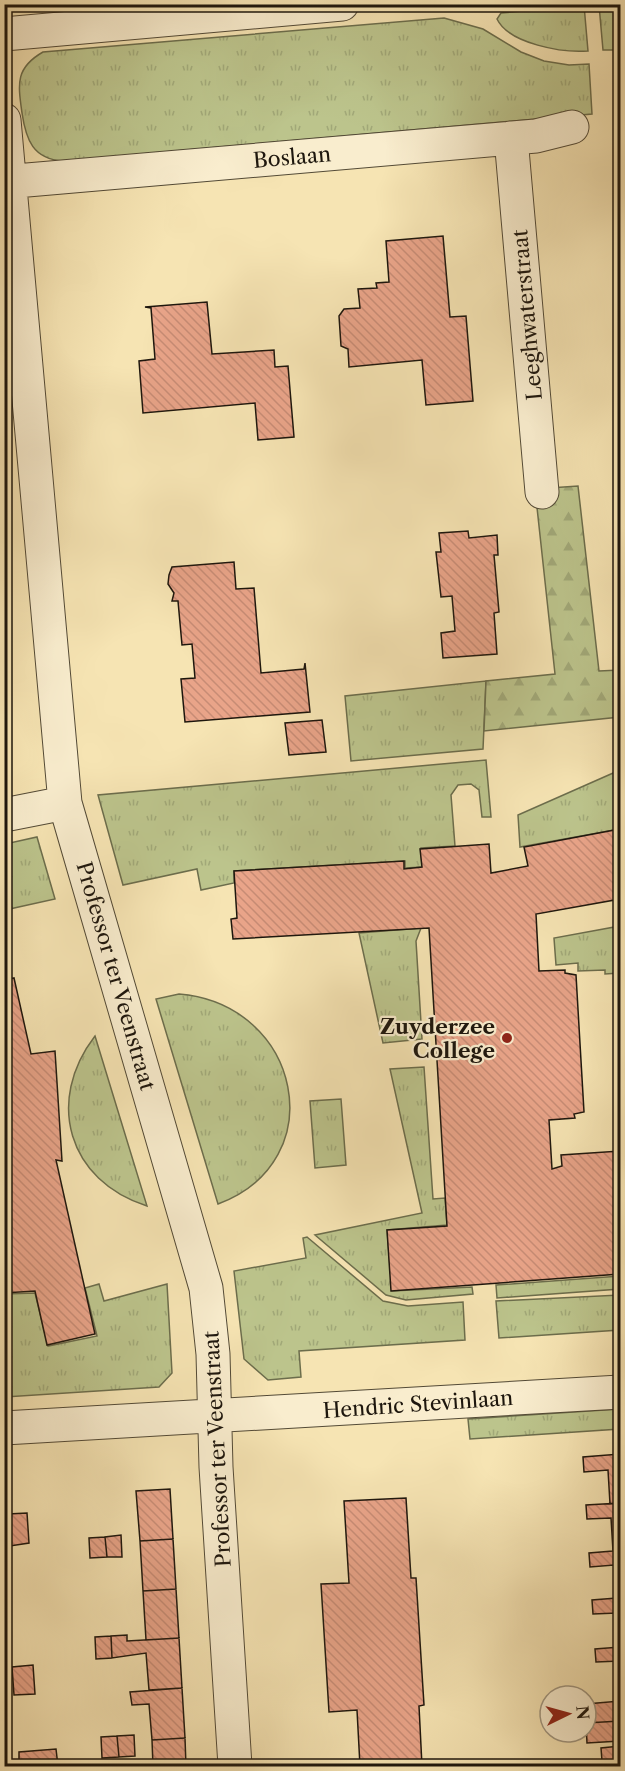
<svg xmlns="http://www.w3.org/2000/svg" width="625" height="1771" font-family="'Libre Caslon Text',serif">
	<defs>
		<pattern id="grass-tufts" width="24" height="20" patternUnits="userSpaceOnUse" patternTransform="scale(1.5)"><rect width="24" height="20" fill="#bcc48c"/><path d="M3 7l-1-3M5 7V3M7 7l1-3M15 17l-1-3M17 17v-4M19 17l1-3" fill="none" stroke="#a1a878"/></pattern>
		<pattern id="forest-firs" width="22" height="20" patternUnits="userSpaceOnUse" patternTransform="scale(1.5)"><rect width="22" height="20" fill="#bcc48c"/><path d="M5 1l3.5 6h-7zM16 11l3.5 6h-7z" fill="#a1a878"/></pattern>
		<pattern id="building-back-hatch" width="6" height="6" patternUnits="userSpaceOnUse" patternTransform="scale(1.5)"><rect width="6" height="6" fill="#e9a489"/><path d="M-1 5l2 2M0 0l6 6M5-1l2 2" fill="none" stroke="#c78c75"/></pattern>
	</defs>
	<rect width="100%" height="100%" fill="#f6e4b3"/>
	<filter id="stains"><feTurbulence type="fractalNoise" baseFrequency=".00333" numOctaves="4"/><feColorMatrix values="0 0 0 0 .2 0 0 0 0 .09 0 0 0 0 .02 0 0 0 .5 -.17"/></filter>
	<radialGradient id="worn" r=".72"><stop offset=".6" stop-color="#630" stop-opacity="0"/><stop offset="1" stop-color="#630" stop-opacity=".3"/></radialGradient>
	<path fill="url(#grass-tufts)" stroke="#6c6d4c" stroke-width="1.5" d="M584 5 588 51C563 53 509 44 497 19L501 13Z
		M599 5H620V50H603Z
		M444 18 483 29 521 52 544 61 569 65 589 64 592 114 63 161C33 159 26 140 22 113 18 84 15 68 43 52Z
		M486 681 483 749 351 761 345 696Z
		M486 760 491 817H482L479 790 471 784 458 785 451 795 455 846 421 848 422 867 405 868V861L234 871V883L201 890 197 869 123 885 98 795Z
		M620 770V829L520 847 518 815Z
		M37 837 55 899 5 910V844Z
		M620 926V973L605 974V970L578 971V963L556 965 554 938Z
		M421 928 416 941 422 1039 383 1043 359 933Z
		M179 994C301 1004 334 1161 218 1204L156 999Z
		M95 1036 147 1206C68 1181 45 1101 95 1036Z
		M424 1067 433 1199 445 1198 447 1225 387 1230 392 1291 472 1287 473 1294 406 1300 386 1295 315 1235 422 1213 390 1069Z
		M341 1099 346 1165 315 1168 310 1101Z
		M307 1237 383 1301 408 1306 463 1302 465 1340 299 1351 301 1377 268 1380 244 1359 234 1271 306 1258 303 1238Z
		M620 1276V1289L497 1298 496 1285Z
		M99 1284 104 1301 167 1284 172 1373 159 1387 5 1397V1294L35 1293 48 1346 97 1336 85 1288Z
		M620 1295V1330L499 1338 496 1301Z
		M620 1409V1429L470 1439 468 1419Z"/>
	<path fill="url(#forest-firs)" stroke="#6c6d4c" stroke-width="1.5" d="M578 486 599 671 620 670V717L484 731 486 681 555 674 535 489Z"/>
	<path fill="url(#building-back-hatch)" stroke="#1d160d" stroke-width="1.5" d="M443 236 450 317 466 316 473 401 426 405 422 360 349 367 348 349 341 346 339 316 344 309 360 308 358 289 377 288 376 283 389 282 386 241Z
		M207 302 212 354 274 350 275 367 288 366 294 437 258 440 255 403 143 413 139 361 155 359 151 308 145 307Z
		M468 531 469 538 497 535 498 555H494L499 612 494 613 497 654 443 658 441 633 455 631 452 596 441 597 436 552H441L439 533Z
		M234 562 236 589 254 588 261 673 304 669 305 663 310 712 185 722 181 679 195 678 192 644 182 645 178 601H172L174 593 168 584 169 575 172 567Z
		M322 720 326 752 289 755 285 723Z
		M620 829V899L536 914 539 971 565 970V973L576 975 584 1112 574 1114 575 1118 549 1120 552 1169 562 1166 561 1155 620 1151V1274L391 1291 387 1230 447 1226 429 928 233 939 231 919 237 918 234 871 404 861V869L422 867 420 849 489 844 491 873 528 866 524 847Z
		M14 978 31 1054 55 1051 62 1161 56 1160 95 1334 47 1345 35 1291 4 1293V980Z
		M620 1454V1503L610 1504 608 1470 584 1472 583 1457Z
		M170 1489 173 1539 140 1541 136 1491Z
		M406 1498 411 1578H416L424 1705 419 1706 422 1766H360L357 1710 329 1712 321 1584 349 1583 344 1501Z
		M620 1503V1551H613L611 1518 587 1519 586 1505Z
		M27 1513 29 1543 10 1546 8 1514Z
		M121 1535 122 1557H107L105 1537Z
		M105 1537 107 1557 90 1558 89 1538Z
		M173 1539 176 1589 143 1591 140 1541Z
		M613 1551H620V1598H617L614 1565 590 1567 589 1553Z
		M176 1589 179 1638 146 1640 143 1591Z
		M617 1598H620V1647L617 1613 593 1614 592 1600Z
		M127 1635V1641L179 1638 182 1688 149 1690 146 1653 112 1658 111 1636Z
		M111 1636 112 1658 96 1659 95 1637Z
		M620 1647V1667V1661L596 1662 595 1649Z
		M33 1665 35 1694 14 1695 12 1667Z
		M182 1688 185 1738 152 1740 149 1704 132 1705 130 1692Z
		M620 1701V1721L586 1723V1704Z
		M620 1721V1741L587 1743 586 1723Z
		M134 1735 135 1756 119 1757 117 1736Z
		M117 1736 119 1757 102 1758 101 1737Z
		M185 1738 186 1766H153L152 1740Z
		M620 1746V1760L602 1761 601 1748Z
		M56 1749 58 1766H19V1752Z"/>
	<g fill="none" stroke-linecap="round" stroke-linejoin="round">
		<g stroke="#534a36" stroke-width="35">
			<path id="minor" d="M4 34 342 4
				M4 120 65 803 206 1288 213 1354 216 1467 235 1766
				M511 138 542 492
				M4 182 536 136 572 127
				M4 815 65 803
				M4 1428 620 1392"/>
		</g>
		<use href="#minor" stroke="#f9edce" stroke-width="33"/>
	</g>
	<circle fill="#8f2418" stroke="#f9edce" stroke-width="2" cx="507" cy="1038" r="6"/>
	<g text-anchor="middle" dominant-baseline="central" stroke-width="4.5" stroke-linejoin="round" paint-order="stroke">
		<g font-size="21" fill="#1d160d" stroke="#f9edce">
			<text transform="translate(292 157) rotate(-5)">Boslaan</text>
			<text transform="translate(527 315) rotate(-95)">Leeghwaterstraat</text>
			<text transform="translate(116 976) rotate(74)">Professor ter Veenstraat</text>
			<text transform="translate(418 1404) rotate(-4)">Hendric Stevinlaan</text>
			<text transform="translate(217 1449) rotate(-93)">Professor ter Veenstraat</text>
		</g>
		<g font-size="21" font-weight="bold" fill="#1d160d" stroke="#f9edce" text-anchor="end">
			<text x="495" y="1026">Zuyderzee<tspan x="495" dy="24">College</tspan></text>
		</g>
	</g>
	<rect width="625" height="1771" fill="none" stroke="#f6e4b3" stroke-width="24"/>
	<rect x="6" y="6" width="613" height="1759" fill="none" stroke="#1d160d" stroke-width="3"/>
	<rect x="12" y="12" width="601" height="1747" fill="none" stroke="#1d160d" stroke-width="1.5"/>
	<g transform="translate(568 1714) rotate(85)"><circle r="28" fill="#f9edce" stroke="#a19781" stroke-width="1.5"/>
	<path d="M0-4.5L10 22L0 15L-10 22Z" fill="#8f2418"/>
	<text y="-9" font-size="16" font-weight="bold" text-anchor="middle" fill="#1d160d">N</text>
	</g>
	<rect width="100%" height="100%" filter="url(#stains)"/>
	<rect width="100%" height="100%" fill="url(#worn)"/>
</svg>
